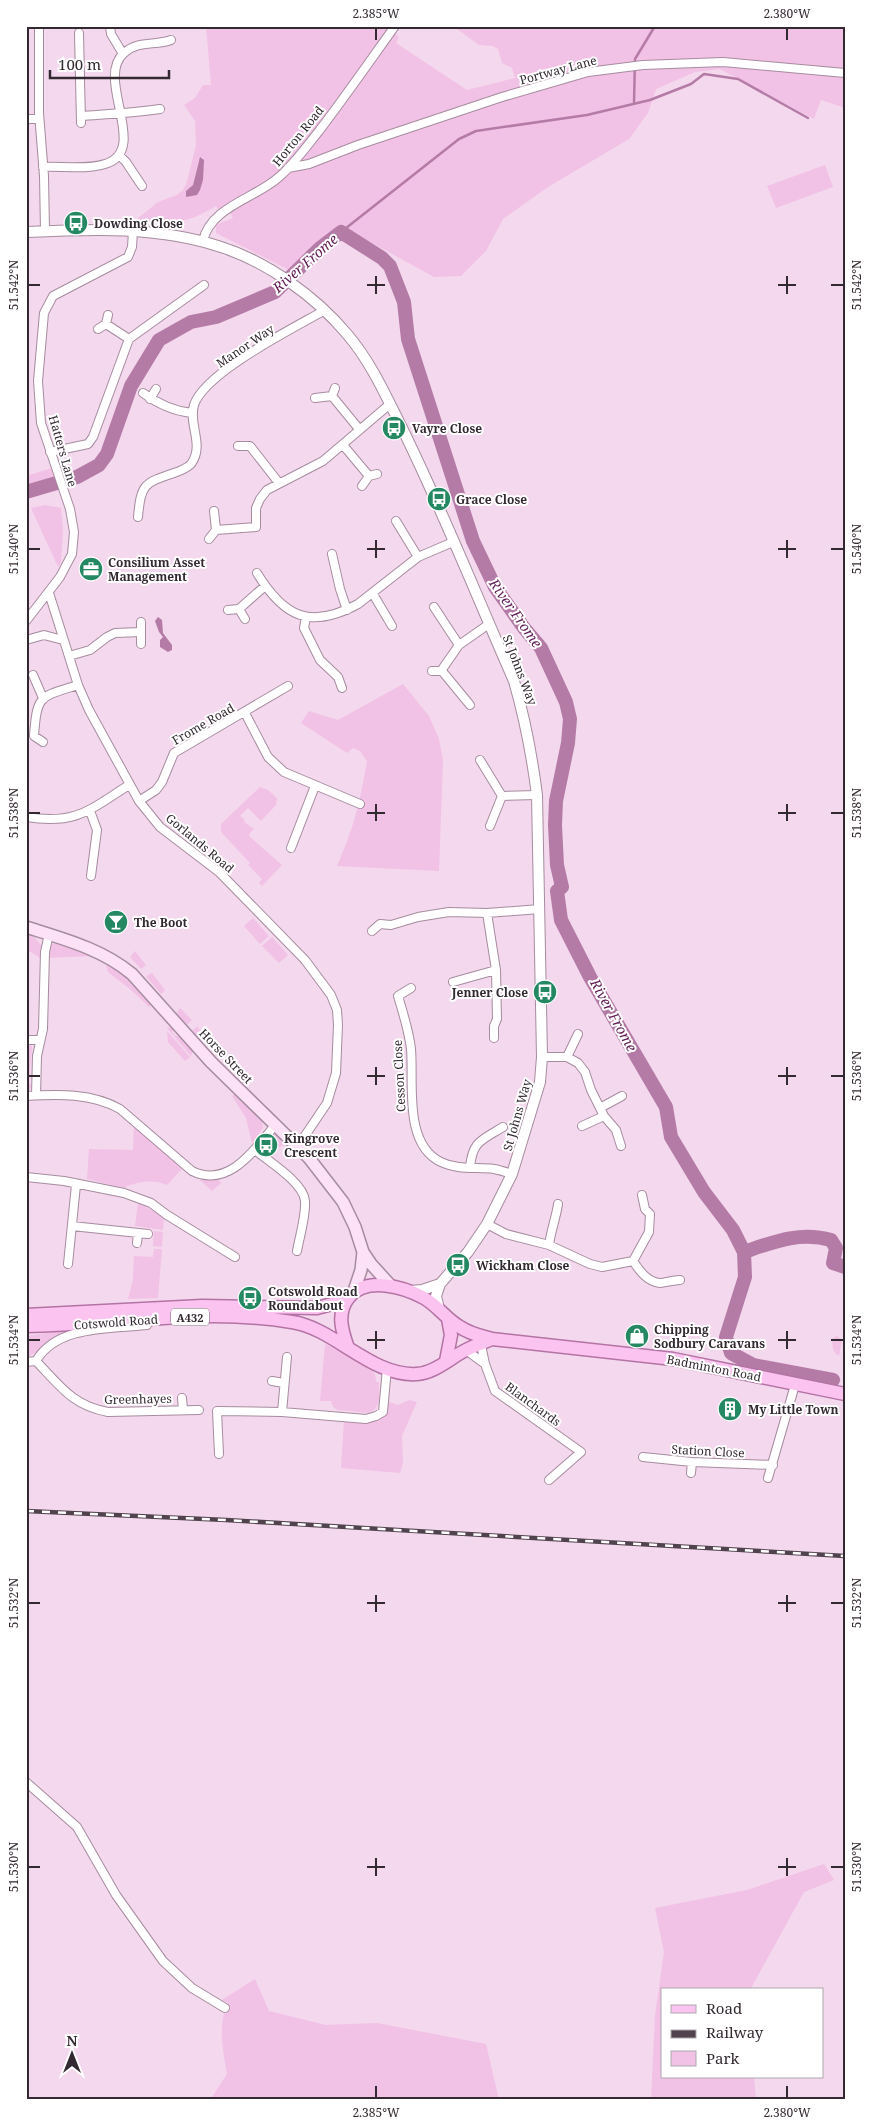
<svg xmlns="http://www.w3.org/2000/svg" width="871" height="2126" font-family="'Noto Serif',serif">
	<rect width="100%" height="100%" fill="#f4d8ed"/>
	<path fill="#f2c1e6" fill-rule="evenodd" d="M206 26H385L399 37 396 43 467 90 515 78 512 68 502 63 498 49 493 46 479 45 453 26H845V108L821 100 814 119 720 69 695 72 656 89 648 113 629 139 548 187 503 219 486 251 461 276 434 277 354 233 345 226 321 243 291 271 216 233V225L233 218 227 207 219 211 216 206C185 225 172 223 137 221V219L158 202 177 195 183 190 187 182 196 145 195 121 184 105 195 98 203 85H211ZM203 157V180L185 194 193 185 199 160Z
		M825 165 833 187 776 208 767 186Z
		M52 468 58 487 26 498V476Z
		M45 505 61 508 63 530 61 563 58 567 31 508Z
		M403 684 429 716 439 739 443 760 439 871 337 866C354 828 360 802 367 761L360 751 353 748 347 753 301 723 309 711 338 720Z
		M260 787 268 790 277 798 276 805 261 821 248 808 240 816 245 820 244 822 254 829 249 834 250 837 282 865 262 886 259 883 262 879 248 865 250 863 221 832V824Z
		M253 918 269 936 260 944 244 926Z
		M26 933 35 938 41 945 40 958 26 949Z
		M272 937 288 955 279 963 262 946Z
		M54 943 58 944 93 956 46 958 48 947Z
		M135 951 146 965 141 969 130 957Z
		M105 961 123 973 150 1002V1008L131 990 108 972Z
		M152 973 165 990 161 994 146 976Z
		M180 1008 192 1020 187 1025 176 1014Z
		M197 1026 206 1039 202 1043 192 1031Z
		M172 1027 174 1030 172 1032 176 1036H180L193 1050 191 1056 167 1028Z
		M167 1031 190 1057 185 1061 168 1042Z
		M26 1045 32 1046 29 1083 32 1086 28 1092H26Z
		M236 1093 262 1119 263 1128 252 1143 246 1118 232 1096Z
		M134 1126 182 1169 167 1185C154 1179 136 1181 124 1188L87 1179 89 1149 133 1150Z
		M274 1135H278L289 1144 273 1149 271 1147 265 1154 262 1151 261 1145 268 1137Z
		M217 1178 221 1183 212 1191 200 1180Z
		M138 1202 164 1218 163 1230 135 1226Z
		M154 1231 163 1232 162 1247 153 1246Z
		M154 1249H162L158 1298 128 1299 133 1279 134 1256 153 1257Z
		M77 1329 26 1358V1336Z
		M837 1336 842 1340 839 1356C833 1353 831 1345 833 1338Z
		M325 1344C341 1352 378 1362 376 1382H379C379 1395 382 1407 369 1413L338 1410 333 1407 331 1401H320Z
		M409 1400 417 1402 402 1436 403 1463 400 1473 341 1468 344 1419C365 1421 382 1427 389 1402L398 1405Z
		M824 1864 834 1880 804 1892 750 1990H662V2077H754L756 2100H651L655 2015 664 1952 655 1908 747 1890Z
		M255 1979 269 2011 326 2025 377 2023 486 2044 499 2100H210L227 2074C223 2050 217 2026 228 2003L222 2000Z"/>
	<path fill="#b57ba7" d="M200 157 204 160 203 180 200 190 197 195 186 197V191L193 185Z
		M158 617 162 620 163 633 172 645V650L168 652 160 647V640L163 637 159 632 155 621Z"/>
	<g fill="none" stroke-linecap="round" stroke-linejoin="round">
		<path stroke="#b57ba7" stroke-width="2.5" d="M634 103 635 59 655 26
			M341 232 459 139 476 131 587 115 650 100 691 84 704 74 738 79 808 118
			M833 1380H839"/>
		<path stroke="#b57ba7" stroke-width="14" d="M26 492 77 477 99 465 107 454 131 386 159 340 191 322 216 317 275 292 320 248 341 232 382 258 390 266 404 302 408 339 473 541 495 587 524 628 541 648 566 702 570 719 568 743 556 801 555 825 557 865 562 887 557 891 561 920 590 977 666 1107 671 1137 704 1192 733 1230 744 1252C773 1242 800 1231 831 1240L836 1248 833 1263 845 1267
			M744 1252 745 1277 726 1337 731 1353 753 1365 833 1380"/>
		<g stroke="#a68c9f" stroke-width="10">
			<path id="minor" d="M39 26V113L44 176 45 231
				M110 26 111 34 123 54
				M79 33 81 123
				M81 116C108 114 133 113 160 109
				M26 119H39
				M119 155 126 162 142 186
				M43 167C62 166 86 170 105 164 151 150 94 79 124 53 138 40 155 46 171 40
				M288 168 309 164 358 145 502 97 588 72 643 65 723 62 845 73
				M203 241C210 207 256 198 279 177 294 164 306 147 319 131 345 97 370 61 395 26
				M106 324 129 339
				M98 329 106 324 108 315
				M143 393C158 404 173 411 192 413
				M332 396 359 429
				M315 398 332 396 335 388
				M150 399 156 389
				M343 445 369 476 377 474
				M238 446H250L279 483
				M50 452 88 444 93 437 129 339 204 285
				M362 486 369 476
				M138 517C141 484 144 483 174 473 180 471 187 468 191 464 205 445 188 425 194 405 205 372 294 328 325 310
				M396 521 418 557
				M216 530 256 527V508L260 499 267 490 323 461 390 404
				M209 539 216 530 214 511
				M332 554 340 589 347 610
				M257 573C284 617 310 630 358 604L418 557 453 542
				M49 593 78 685 89 710 139 801 160 827 219 872 305 960 331 995 337 1010 338 1025 336 1073 327 1103 298 1146
				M373 594 392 626
				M434 607 459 645
				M239 609 265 586
				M228 610 239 609 245 619
				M306 617 304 628 320 660 338 677 342 688
				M26 621 60 577 72 554 74 532 70 509 41 423 38 381 44 313 53 296 128 257 132 247 133 231
				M141 632V644
				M26 640 44 635 63 640
				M69 656 90 650 107 637 115 633 141 632V622
				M432 671H442
				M33 675 43 698
				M470 705 442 671 443 668 459 645 489 624
				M245 713 268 757 284 772 360 804
				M43 742 34 736C37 694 40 697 78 685
				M480 760 502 796
				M139 801 156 790 162 782 174 753 288 686
				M90 811 97 830 91 876
				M26 817C77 825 89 810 129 785
				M490 826 502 796 537 795
				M291 848 315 786
				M487 913 496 970 497 1019 494 1026V1038
				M372 931 380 924 391 925 418 917 449 912 487 913 540 909
				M453 982 496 970
				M411 988 398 996C403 1013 409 1031 411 1049 414 1082 403 1144 441 1162 457 1170 476 1167 494 1169 500 1170 506 1172 512 1174
				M26 1040H40
				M542 1057H567L578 1063 585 1072 591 1090 604 1116 616 1130 621 1146
				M567 1057 578 1034
				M36 1095 37 1056 43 1029 45 952 49 934
				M26 1096C58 1094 92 1093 120 1109L192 1171C229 1189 255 1149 276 1124
				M600 1108 622 1096
				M582 1126 604 1116
				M255 1150C268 1161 304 1183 305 1201 306 1216 300 1235 297 1251
				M470 1168C472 1141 482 1140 503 1127
				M26 1177 64 1181 124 1193 151 1203 167 1215 235 1257
				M487 1224 506 1234 549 1245 590 1264 602 1267 633 1261 649 1232 650 1214 645 1209 642 1195
				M72 1226 148 1234
				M137 1243 138 1233
				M549 1245C551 1230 556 1218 558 1204
				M633 1261C639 1270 647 1282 660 1283 665 1283 673 1280 680 1280
				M68 1264 76 1185
				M480 1340 485 1364 495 1391 581 1452 549 1480
				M466 1350 485 1364
				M36 1361C60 1386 73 1406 108 1412L199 1410
				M26 1362 36 1361C57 1325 110 1329 147 1325
				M272 1381 284 1383
				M182 1398 183 1410
				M282 1412 287 1357
				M219 1454 217 1411 282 1412 366 1419 376 1416 383 1412 387 1368
				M643 1457 692 1462 773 1465
				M691 1473 692 1462
				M768 1478 795 1385
				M26 1782 77 1827 116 1895 163 1961 192 1988 225 2008"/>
		</g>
		<g stroke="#a68c9f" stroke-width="12">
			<path id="tertiary" d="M26 232C91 229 158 226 221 247 268 262 316 297 347 334 371 362 386 396 402 428 443 511 477 597 514 681 525 719 532 756 537 795L542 1057 540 1082 512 1174 487 1224 468 1252 440 1284 436 1296 439 1309
				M410 1291 422 1290 440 1284"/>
		</g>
		<g stroke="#a68c9f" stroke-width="14">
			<path id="secondary" d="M26 927C64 939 102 949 132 974L211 1062 309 1158 343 1202 355 1227 363 1252 371 1264 391 1286
				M354 1291 361 1270 363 1252"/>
		</g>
		<g stroke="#b473a5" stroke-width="15">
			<path id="primary" d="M26 1315 202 1306 317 1308 347 1300
				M26 1326C114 1325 204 1307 292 1322 334 1328 372 1377 417 1374 434 1373 449 1359 464 1351 473 1346 483 1343 492 1339
				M348 1348C342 1331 336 1313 349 1297 367 1276 404 1287 424 1298 438 1306 446 1319 460 1327 470 1334 481 1336 492 1339L673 1359 845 1394
				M446 1361 451 1335 448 1319"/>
		</g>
		<use href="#minor" stroke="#fff" stroke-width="8"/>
		<use href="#tertiary" stroke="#fff" stroke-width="10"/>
		<use href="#secondary" stroke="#fde1f7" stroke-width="11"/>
		<use href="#primary" stroke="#fbc3ef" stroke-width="12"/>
		<g stroke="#50434d" stroke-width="4.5">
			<path id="rail" d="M26 1511 226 1520 845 1556"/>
		</g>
		<use href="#rail" stroke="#fff" stroke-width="2.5" stroke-dasharray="8" stroke-linecap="butt"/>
	</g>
	<path fill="none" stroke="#332931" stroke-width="2" d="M376 28V40M787 28V40M376 276V294M787 276V294M28 285H40M367 285H385M778 285H796M831 285H844M376 540V558M787 540V558M28 549H40M367 549H385M778 549H796M831 549H844M376 804V821M787 804V821M28 813H40M367 813H385M778 813H796M831 813H844M376 1067V1085M787 1067V1085M28 1076H40M367 1076H385M778 1076H796M831 1076H844M376 1331V1349M787 1331V1349M28 1340H40M367 1340H385M778 1340H796M831 1340H844M376 1595V1612M787 1595V1612M28 1603H40M367 1603H385M778 1603H796M831 1603H844M376 1858V1876M787 1858V1876M28 1867H40M367 1867H385M778 1867H796M831 1867H844M376 2086V2098M787 2086V2098"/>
	<defs>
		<g id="bus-disc" transform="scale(1.25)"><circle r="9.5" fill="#248863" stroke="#fff"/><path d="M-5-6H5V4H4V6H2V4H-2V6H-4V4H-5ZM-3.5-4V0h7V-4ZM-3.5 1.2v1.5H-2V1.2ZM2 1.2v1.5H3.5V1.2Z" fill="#fff"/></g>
		<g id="office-disc" transform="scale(1.25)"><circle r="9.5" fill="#248863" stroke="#fff"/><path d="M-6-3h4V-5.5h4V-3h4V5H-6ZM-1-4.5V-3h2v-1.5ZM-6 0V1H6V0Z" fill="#fff"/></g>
		<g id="bar-disc" transform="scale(1.25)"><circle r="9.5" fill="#248863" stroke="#fff"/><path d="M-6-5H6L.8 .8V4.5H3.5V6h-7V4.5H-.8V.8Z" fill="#fff"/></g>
		<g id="shop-disc" transform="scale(1.25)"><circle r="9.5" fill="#248863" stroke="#fff"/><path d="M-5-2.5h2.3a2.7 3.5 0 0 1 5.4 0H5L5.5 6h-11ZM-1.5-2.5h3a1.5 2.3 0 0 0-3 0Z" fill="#fff"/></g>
		<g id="building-disc" transform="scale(1.25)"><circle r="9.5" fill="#248863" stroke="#fff"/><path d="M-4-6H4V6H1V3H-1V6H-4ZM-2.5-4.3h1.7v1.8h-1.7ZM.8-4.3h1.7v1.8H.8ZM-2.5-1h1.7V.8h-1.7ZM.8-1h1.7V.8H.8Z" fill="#fff"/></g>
	</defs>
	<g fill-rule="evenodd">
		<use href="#bus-disc" x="76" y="223"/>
		<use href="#bus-disc" x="394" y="428"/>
		<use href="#bus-disc" x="439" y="499"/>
		<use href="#office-disc" x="91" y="569"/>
		<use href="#bar-disc" x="116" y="922"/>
		<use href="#bus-disc" x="545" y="992"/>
		<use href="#bus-disc" x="266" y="1145"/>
		<use href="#bus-disc" x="458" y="1265"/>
		<use href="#bus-disc" x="250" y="1298"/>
		<use href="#shop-disc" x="637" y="1336"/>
		<use href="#building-disc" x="730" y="1409"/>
	</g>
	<g text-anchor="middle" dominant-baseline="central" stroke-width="4" stroke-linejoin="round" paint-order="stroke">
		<rect fill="#fff" stroke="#70696f" stroke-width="1" x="171" y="1308.5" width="38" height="17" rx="4"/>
		<g font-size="11" font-weight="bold" fill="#332931">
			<text x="190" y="1317">A432</text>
		</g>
		<g font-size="12" fill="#332931" stroke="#fff">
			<text transform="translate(558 70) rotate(-15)">Portway Lane</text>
			<text transform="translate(298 136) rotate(-51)">Horton Road</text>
			<text transform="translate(245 346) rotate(-34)">Manor Way</text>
			<text transform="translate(63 451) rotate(74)">Hatters Lane</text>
			<text transform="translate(520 670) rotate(69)">St Johns Way</text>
			<text transform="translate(203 724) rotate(-30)">Frome Road</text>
			<text transform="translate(200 843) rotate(40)">Gorlands Road</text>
			<text transform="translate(226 1056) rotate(46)">Horse Street</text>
			<text transform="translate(399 1076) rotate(-93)">Cesson Close</text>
			<text transform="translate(517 1115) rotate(-74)">St Johns Way</text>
			<text transform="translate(116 1322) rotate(-4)">Cotswold Road</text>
			<text transform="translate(714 1368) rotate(11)">Badminton Road</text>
			<text transform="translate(138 1399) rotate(-1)">Greenhayes</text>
			<text transform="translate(533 1404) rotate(36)">Blanchards</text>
			<text transform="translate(708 1451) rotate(3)">Station Close</text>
		</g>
		<g font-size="12" font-weight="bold" fill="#332931" stroke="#fff" text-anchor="start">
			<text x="94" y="223">Dowding Close</text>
			<text x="412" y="428">Vayre Close</text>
			<text x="456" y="499">Grace Close</text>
			<text x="108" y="562">Consilium Asset<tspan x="108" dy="14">Management</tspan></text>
			<text x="134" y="922">The Boot</text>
			<text x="528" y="992" text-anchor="end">Jenner Close</text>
			<text x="284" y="1138">Kingrove<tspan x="284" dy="14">Crescent</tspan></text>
			<text x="476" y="1265">Wickham Close</text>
			<text x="268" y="1291">Cotswold Road<tspan x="268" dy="14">Roundabout</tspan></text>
			<text x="654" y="1329">Chipping<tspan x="654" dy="14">Sodbury Caravans</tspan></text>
			<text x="748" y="1409">My Little Town</text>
		</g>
		<g font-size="14" font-style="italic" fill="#601a54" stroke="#fff">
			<text transform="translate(305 263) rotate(-41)">River Frome</text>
			<text transform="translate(516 613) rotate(55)">River Frome</text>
			<text transform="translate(614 1015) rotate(61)">River Frome</text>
		</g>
	</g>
	<rect width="871" height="2126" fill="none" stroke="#ffffff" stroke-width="55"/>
	<rect x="661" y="1988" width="162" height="90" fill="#ffffff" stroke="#ada9ad"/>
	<rect x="671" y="2005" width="25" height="8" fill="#fbc3ef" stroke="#ada9ad"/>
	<text x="706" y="2014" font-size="15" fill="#332931">Road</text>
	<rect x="671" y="2030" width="25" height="8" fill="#50434d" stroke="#ada9ad"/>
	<text x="706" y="2038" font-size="15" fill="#332931">Railway</text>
	<rect x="671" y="2051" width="25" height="15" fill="#f2c1e6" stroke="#ada9ad"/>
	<text x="706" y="2064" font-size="15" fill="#332931">Park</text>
	<g transform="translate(72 2054)" stroke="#ffffff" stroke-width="4" paint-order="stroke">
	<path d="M0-4L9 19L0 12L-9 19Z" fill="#332931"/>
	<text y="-8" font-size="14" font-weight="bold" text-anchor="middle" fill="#332931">N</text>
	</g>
	<path d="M50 70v8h119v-8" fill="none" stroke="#332931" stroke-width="2.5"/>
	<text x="58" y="70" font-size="15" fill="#332931" stroke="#ffffff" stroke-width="4" paint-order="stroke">100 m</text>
	<rect x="28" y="28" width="816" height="2070" fill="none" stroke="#332931" stroke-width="2"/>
	<g font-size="12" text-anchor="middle" fill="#332931">
		<text x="376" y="18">2.385°W</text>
		<text x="787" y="18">2.380°W</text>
		<text transform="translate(14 285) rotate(-90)" y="4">51.542°N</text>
		<text transform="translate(857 285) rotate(-90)" y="4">51.542°N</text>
		<text transform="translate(14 549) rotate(-90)" y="4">51.540°N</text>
		<text transform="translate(857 549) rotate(-90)" y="4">51.540°N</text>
		<text transform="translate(14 813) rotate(-90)" y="4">51.538°N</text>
		<text transform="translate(857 813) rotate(-90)" y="4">51.538°N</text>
		<text transform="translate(14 1076) rotate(-90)" y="4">51.536°N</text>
		<text transform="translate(857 1076) rotate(-90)" y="4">51.536°N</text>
		<text transform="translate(14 1340) rotate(-90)" y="4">51.534°N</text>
		<text transform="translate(857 1340) rotate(-90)" y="4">51.534°N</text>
		<text transform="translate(14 1603) rotate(-90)" y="4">51.532°N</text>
		<text transform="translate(857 1603) rotate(-90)" y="4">51.532°N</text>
		<text transform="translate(14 1867) rotate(-90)" y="4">51.530°N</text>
		<text transform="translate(857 1867) rotate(-90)" y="4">51.530°N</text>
		<text x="376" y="2117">2.385°W</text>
		<text x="787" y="2117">2.380°W</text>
	</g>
</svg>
